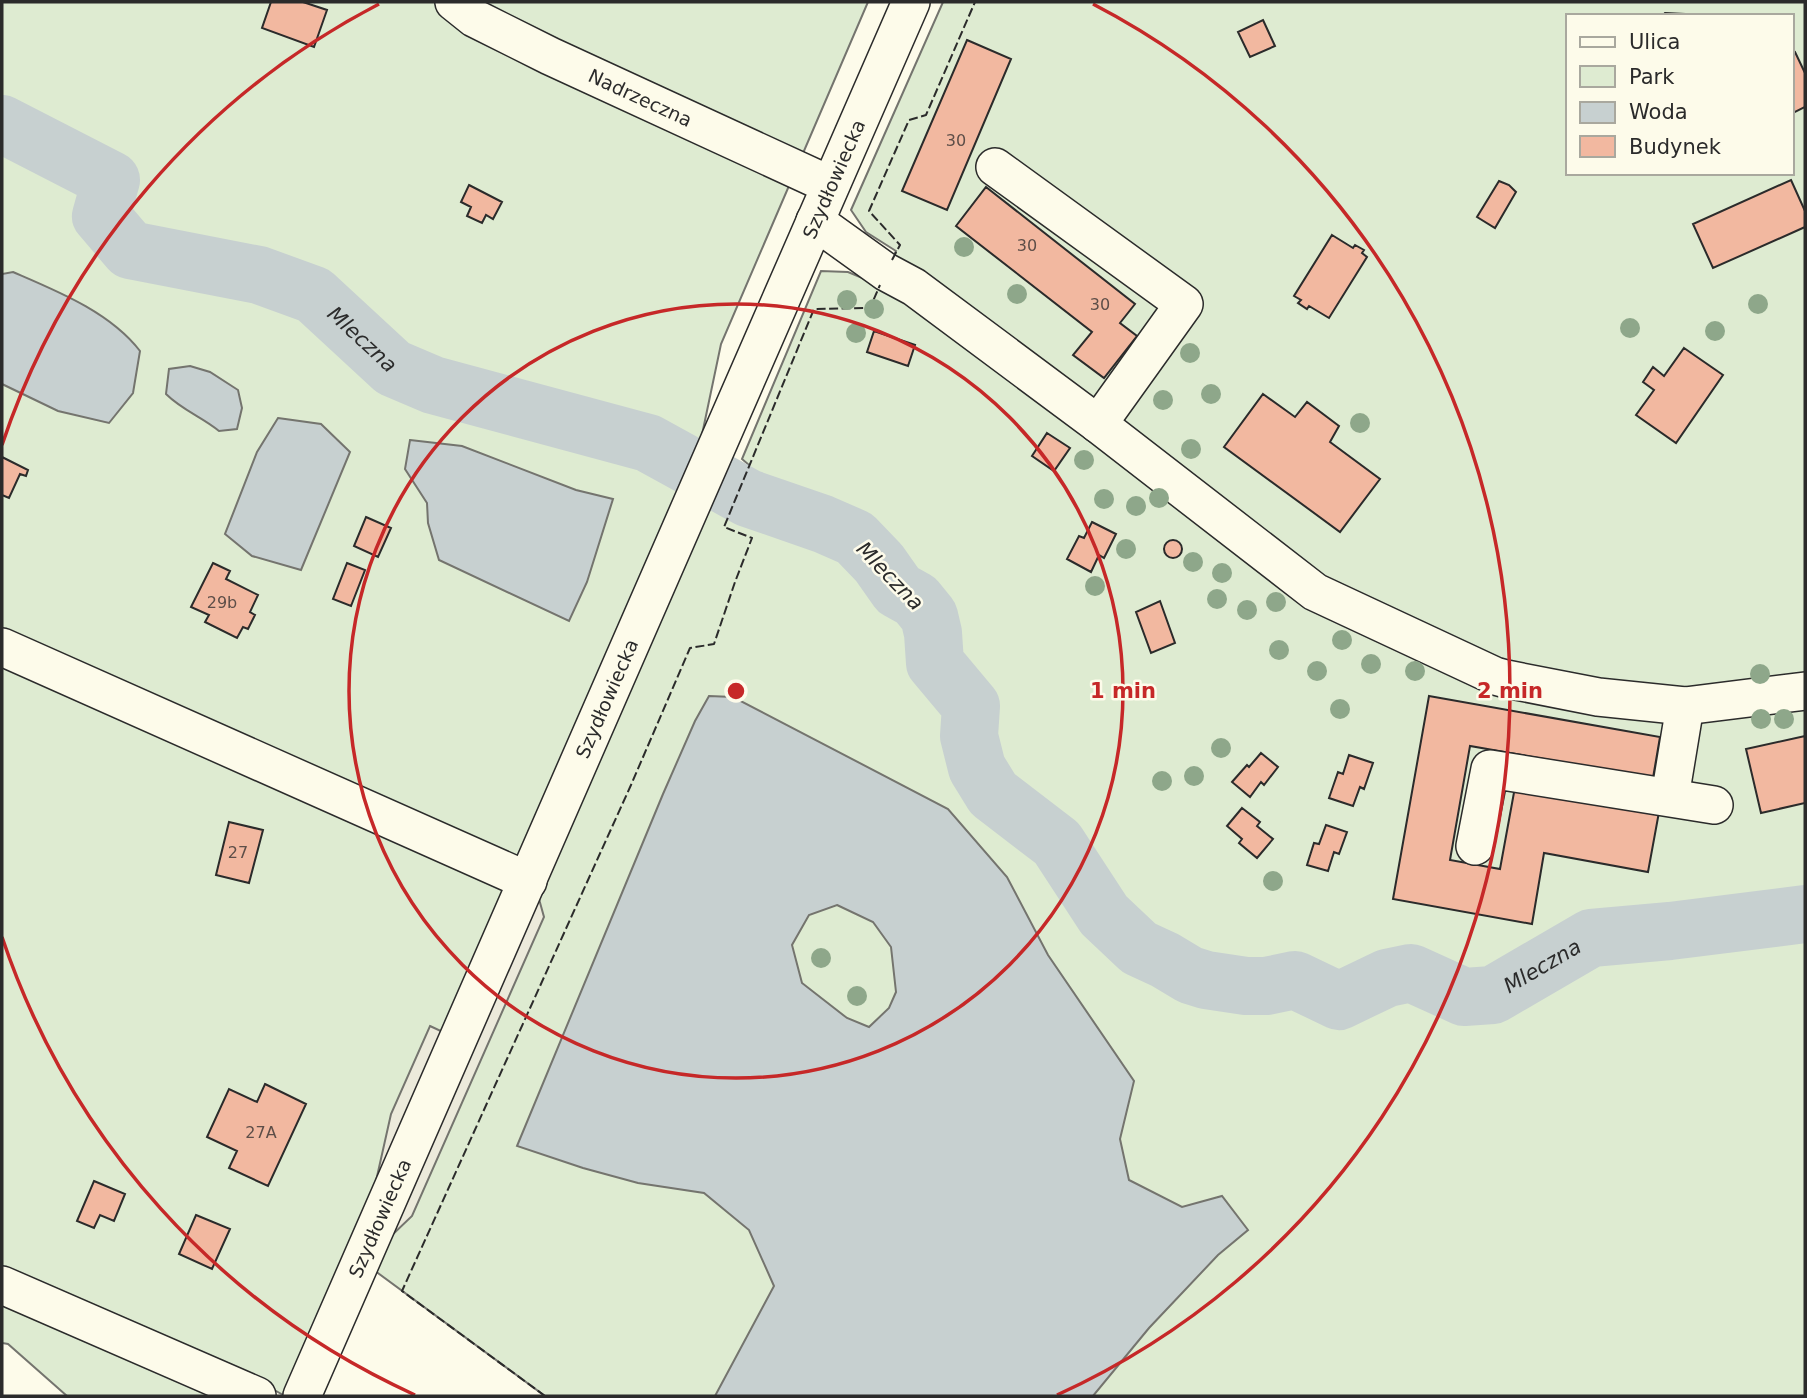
<svg xmlns="http://www.w3.org/2000/svg" width="1807" height="1398" font-family="'DejaVu Sans',sans-serif">
	<rect width="100%" height="100%" fill="#fdfbea"/>
	<path fill="#deebd1" stroke="#74746e" stroke-width="2" fill-rule="evenodd" d="M2 2H868L721 344 699 449 746 472 749 465 742 459 821 271 848 272 879 285 896 251 866 232 851 210 943 2H1805V1396H545L367 1265 285 1396 253 1378 2 1270ZM1567 16H1791V173H1567Z
		M2 1303 218 1396H67L8 1344 2 1343Z"/>
	<path fill="#eceadb" stroke="#74746e" stroke-width="2" d="M539 899 544 917 412 1216 389 1238Z
		M430 1026 443 1032 378 1181H376L391 1114Z"/>
	<path fill="#c7d0d0" stroke="#74746e" stroke-width="2" fill-rule="evenodd" d="M13 272C57 291 110 312 140 351L133 393 109 423 58 411 2 384V274Z
		M190 366 210 372 238 390 242 408 237 429 219 431C202 417 182 410 166 394L169 369Z
		M278 418 321 424 350 452 301 570 252 556 225 534 257 452Z
		M410 440 462 446 576 490 613 499 587 582 569 621 439 560 428 523 427 503 405 469Z
		M709 696 733 697 948 809 1007 877 1048 955 1134 1081 1120 1139 1129 1180 1182 1207 1222 1196 1248 1230 1218 1255 1149 1328 1093 1396H715L774 1286 749 1230 704 1193 638 1183 583 1168 517 1146 663 794 695 721ZM837 905 873 922 891 947 896 992 889 1008 869 1027 847 1018 802 983 792 945 809 915Z"/>
	<g fill="none" stroke-linecap="round" stroke-linejoin="round">
		<path stroke="#c7d0d0" stroke-width="58" id="s1" d="M2 124 111 180 101 216 130 250 259 275 314 295 393 368 433 385 648 443 748 498 823 524 855 538 879 563 898 590 916 600 929 616 933 633 935 663 971 706 969 736 977 768 993 794 1057 843 1104 915 1139 948 1165 960 1190 975 1206 980 1246 986H1266L1295 980 1339 1001 1387 978 1411 973 1464 997 1493 995 1591 938 1670 931 1805 914"/>
	</g>
	<path fill="#f2b8a0" stroke="#2b2b2b" stroke-width="2" d="M271 2H303L327 10 314 47 262 28Z
		M1665 13 1685 14 1686 16H1662Z
		M1263 20 1275 46 1250 57 1238 32Z
		M967 40 1011 59 947 210 902 191Z
		M1795 52 1805 73V107L1791 114V54Z
		M1791 180 1805 211V227L1713 268 1693 224Z
		M1499 181 1509 185 1516 192 1495 228 1477 217Z
		M469 185 502 202 493 219 486 215 482 223 467 216 471 207 461 202Z
		M986 187 1135 304 1120 323 1137 336 1104 378 1073 355 1092 332 956 226Z
		M1332 235 1353 248 1355 245 1364 250 1362 253 1367 257 1329 318 1309 306 1307 309 1298 303 1301 300 1294 296Z
		M874 331 915 345 908 366 867 352Z
		M1684 348 1723 375 1676 443 1636 415 1654 390 1643 382 1653 367 1664 376Z
		M1263 394 1295 417 1307 402 1339 426 1330 442 1380 479 1340 532 1224 447Z
		M1047 433 1070 448 1054 471 1032 456Z
		M2 457 28 470 26 476 20 474 9 498 2 495Z
		M366 517 391 528 378 557 354 546Z
		M1092 522 1116 534 1104 558 1099 555 1091 572 1067 559 1079 536 1084 538Z
		M1164 549a9 9 0 1 1 18 0a9 9 0 1 1-18 0Z
		M213 563 230 571 226 579 258 595 250 612 255 615 248 629 243 627 237 638 205 622 209 615 191 607Z
		M347 563 365 570 351 606 333 599Z
		M1160 601 1175 643 1151 653 1136 612Z
		M1429 696 1660 737 1653 778 1470 746 1450 860 1500 869 1515 787 1659 812 1648 872 1544 853 1532 924 1393 899Z
		M1805 736V803L1761 813 1746 749Z
		M1261 753 1278 767 1264 785 1261 782 1250 797 1232 782 1247 765 1249 767Z
		M1349 755 1373 763 1364 789 1360 787 1353 806 1329 798 1338 772 1343 774Z
		M1242 808 1260 822 1257 826 1273 839 1257 858 1239 843 1242 839 1227 826Z
		M229 822 263 830 249 883 216 875Z
		M1326 825 1347 832 1339 854 1334 852 1328 871 1307 865 1314 843 1319 844Z
		M265 1084 306 1104 268 1186 229 1168 237 1151 207 1137 229 1089 257 1102Z
		M94 1181 125 1194 114 1221 100 1215 94 1228 77 1221Z
		M196 1215 230 1229 212 1269 179 1254Z"/>
	<g fill="none" stroke-linecap="round" stroke-linejoin="round">
		<g stroke="#2b2b2b" stroke-width="40">
			<g id="minor">
				<path id="s2" d="M454 2 474 18 550 56 830 185"/>
				<path d="M995 167 1184 304 1098 424"/>
				<path d="M815 221 886 272 914 287 1098 424 1315 592 1495 676 1506 679 1598 697 1685 706 1805 691"/>
				<path d="M2 647 528 881"/>
				<path d="M1670 797 1685 706"/>
				<path d="M1475 846 1490 769 1714 805"/>
				<path d="M2 1285 257 1396"/>
				<path id="s3" d="M302 1396 911 2"/>
			</g>
		</g>
		<use href="#minor" stroke="#fdfbea" stroke-width="37"/>
		<path stroke="#2b2b2b" stroke-width="2" stroke-dasharray="9 3.5" stroke-linecap="butt" d="M892 260 900 245 869 211 909 120 926 115 975 2
			M545 1396 402 1291 631 785 690 648 714 644 735 582 752 538 724 527 814 309 870 308 880 285"/>
	</g>
	<g fill="#8ea78a">
		<circle cx="964" cy="247" r="10"/>
		<circle cx="1017" cy="294" r="10"/>
		<circle cx="847" cy="300" r="10"/>
		<circle cx="1758" cy="304" r="10"/>
		<circle cx="874" cy="309" r="10"/>
		<circle cx="1630" cy="328" r="10"/>
		<circle cx="1715" cy="331" r="10"/>
		<circle cx="856" cy="333" r="10"/>
		<circle cx="1190" cy="353" r="10"/>
		<circle cx="1211" cy="394" r="10"/>
		<circle cx="1163" cy="400" r="10"/>
		<circle cx="1360" cy="423" r="10"/>
		<circle cx="1191" cy="449" r="10"/>
		<circle cx="1084" cy="460" r="10"/>
		<circle cx="1159" cy="498" r="10"/>
		<circle cx="1104" cy="499" r="10"/>
		<circle cx="1136" cy="506" r="10"/>
		<circle cx="1126" cy="549" r="10"/>
		<circle cx="1193" cy="562" r="10"/>
		<circle cx="1222" cy="573" r="10"/>
		<circle cx="1095" cy="586" r="10"/>
		<circle cx="1217" cy="599" r="10"/>
		<circle cx="1276" cy="602" r="10"/>
		<circle cx="1247" cy="610" r="10"/>
		<circle cx="1342" cy="640" r="10"/>
		<circle cx="1279" cy="650" r="10"/>
		<circle cx="1371" cy="664" r="10"/>
		<circle cx="1317" cy="671" r="10"/>
		<circle cx="1415" cy="671" r="10"/>
		<circle cx="1760" cy="674" r="10"/>
		<circle cx="1340" cy="709" r="10"/>
		<circle cx="1761" cy="719" r="10"/>
		<circle cx="1784" cy="719" r="10"/>
		<circle cx="1221" cy="748" r="10"/>
		<circle cx="1194" cy="776" r="10"/>
		<circle cx="1162" cy="781" r="10"/>
		<circle cx="1273" cy="881" r="10"/>
		<circle cx="821" cy="958" r="10"/>
		<circle cx="857" cy="996" r="10"/>
	</g>
	<g fill="none" stroke="#c62828" stroke-width="3.5">
		<circle cx="736" cy="691" r="387"/>
		<path d="M415 1395A774 774 0 0 1 2 937M2 445A774 774 0 0 1 379 4M1093 4A774 774 0 0 1 1057 1395"/>
	</g>
	<g text-anchor="middle" dominant-baseline="central" stroke-width="5" stroke-linejoin="round" paint-order="stroke">
		<g font-size="16" fill="#5d4e48">
			<text x="956" y="140">30</text>
			<text x="1027" y="245">30</text>
			<text x="1100" y="304">30</text>
			<text x="222" y="602">29b</text>
			<text x="238" y="852">27</text>
			<text x="261" y="1132">27A</text>
		</g>
		<g font-size="19" fill="#2b2b2b" stroke="#fdfbea">
			<text stroke="none"><textPath href="#s2" startOffset="210">Nadrzeczna</textPath></text>
			<text stroke="none"><textPath href="#s3" startOffset="1328">Szydłowiecka</textPath></text>
			<text stroke="none"><textPath href="#s3" startOffset="761">Szydłowiecka</textPath></text>
			<text stroke="none"><textPath href="#s3" startOffset="194">Szydłowiecka</textPath></text>
		</g>
		<g font-size="21" font-style="italic" fill="#2b2b2b" stroke="#fdfbea">
			<text stroke="none"><textPath href="#s1" startOffset="460">Mleczna</textPath></text>
			<text transform="translate(890 576) rotate(46)">Mleczna</text>
			<text stroke="none"><textPath href="#s1" startOffset="1953">Mleczna</textPath></text>
		</g>
	</g>
	<circle cx="736" cy="691" r="10" fill="#c62828" stroke="#fdfbea" stroke-width="3.5"/>
	<g font-size="21" text-anchor="middle" font-weight="bold" fill="#c62828" stroke="#fdfbea" stroke-width="5" stroke-linejoin="round" paint-order="stroke">
		<text x="1123" y="698">1 min</text>
		<text x="1510" y="698">2 min</text>
	</g>
	<rect width="1807" height="1398" fill="none" stroke="#2b2b2b" stroke-width="7"/>
	<rect x="1566" y="14" width="228" height="161" fill="#fdfbea" stroke="#a9a89e" stroke-width="2"/>
	<rect x="1580" y="37" width="35" height="10" fill="#fdfbea" stroke="#a9a89e" stroke-width="2"/>
	<text x="1629" y="49" font-size="21" fill="#2b2b2b">Ulica</text>
	<rect x="1580" y="66" width="35" height="21" fill="#deebd1" stroke="#a9a89e" stroke-width="2"/>
	<text x="1629" y="84" font-size="21" fill="#2b2b2b">Park</text>
	<rect x="1580" y="102" width="35" height="21" fill="#c7d0d0" stroke="#a9a89e" stroke-width="2"/>
	<text x="1629" y="119" font-size="21" fill="#2b2b2b">Woda</text>
	<rect x="1580" y="136" width="35" height="21" fill="#f2b8a0" stroke="#a9a89e" stroke-width="2"/>
	<text x="1629" y="154" font-size="21" fill="#2b2b2b">Budynek</text>
</svg>
